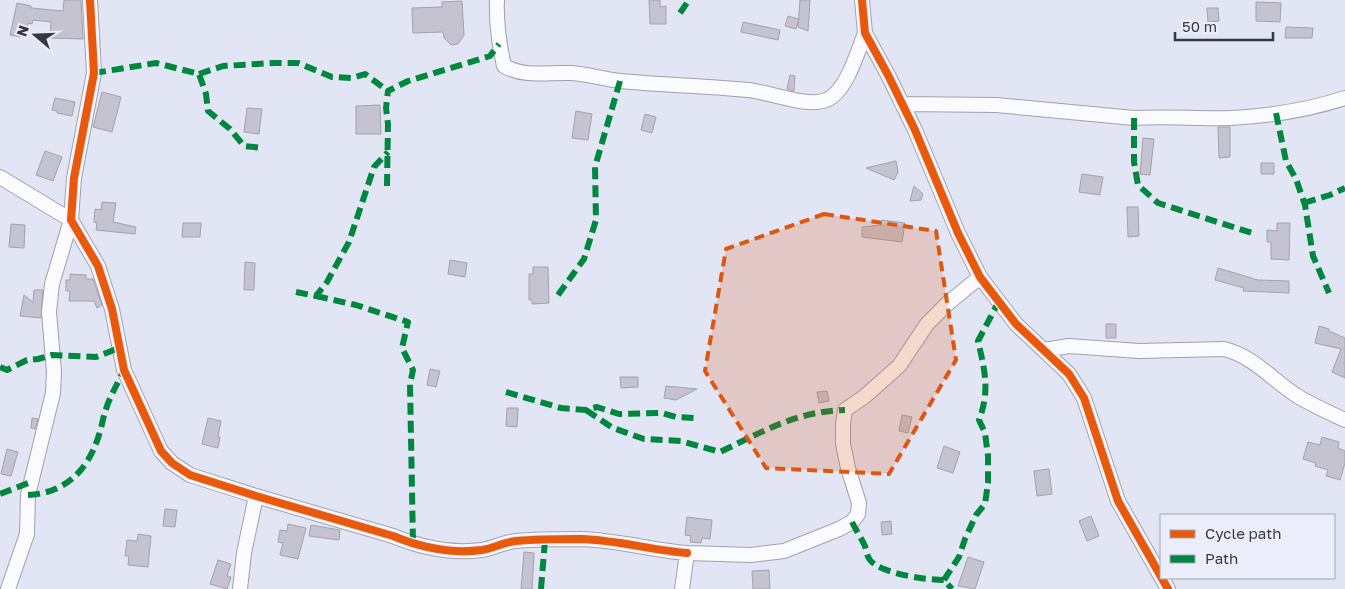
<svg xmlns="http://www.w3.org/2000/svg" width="1345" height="589" font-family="'Golos Text',sans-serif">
	<rect width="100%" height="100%" fill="#e2e5f4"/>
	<path fill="#c5c3d0" stroke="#a3a1ae" d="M64 0H81L83 39 50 38 51 22 33 20 32 24 28 23 26 31 23 30 21 37 10 35 17 3 31 6V8L63 11Z
		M649 0H660V7L666 6V24H650Z
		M800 0H810L808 31 798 27Z
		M462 1 464 35 458 44 451 45 444 38 443 32 413 33 412 8 442 7V2Z
		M1256 2 1281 3 1280 22 1256 21Z
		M1207 8H1218L1219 21 1208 22Z
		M788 16 799 19 796 29 785 26Z
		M743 22 780 30 778 40 741 32Z
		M1286 27 1313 28 1312 38H1285Z
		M790 75 795 76 794 91 787 89Z
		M102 92 121 97 112 132 93 127Z
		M55 98 75 102 72 116 57 113V111L52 110Z
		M380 105 381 134H356V106Z
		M247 108 262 109 259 134 244 132Z
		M576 111 592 114 588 140 572 138Z
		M645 114 656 117 652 133 641 130Z
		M1218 127H1230V157L1219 158Z
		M1143 138 1154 139 1150 175 1140 174Z
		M45 151 62 157 53 181 36 175Z
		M896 161 898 172 894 180 866 168Z
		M1261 163H1274V174H1261Z
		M1082 174 1103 177 1100 195 1079 192Z
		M914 186 923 194 921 200 910 201Z
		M102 202 116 203 113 222 136 227 135 234 96 230 97 223 94 222 95 209 101 210Z
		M1127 207H1138L1139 236 1128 237Z
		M882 220 905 223 902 242 862 237V227L881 225Z
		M183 223H201L200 237H182Z
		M1277 223H1290L1289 260 1271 259V242H1267V230L1277 231Z
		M11 224 25 225 24 248 9 247Z
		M450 260 467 263 465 277 448 274Z
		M245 262 255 263 254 290H244Z
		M533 267H548L549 303 532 304V300H529V274H533Z
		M1218 268 1258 280 1289 281V293L1243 291 1244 288 1215 280Z
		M70 274 86 275V279H93L102 305 97 308 94 301H69L70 291H66V280H70Z
		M34 290H43L41 318 20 316 24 295 33 302Z
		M1106 324H1116V338H1106Z
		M1319 326 1329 329V331L1345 338V378L1332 372 1341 349 1315 343Z
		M430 369 440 371 436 387 427 385Z
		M620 377H638V387L621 388Z
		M666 386 697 389 676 400 664 398Z
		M827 391 829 401 819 403 817 392Z
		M507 408H518L517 427 506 426Z
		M902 415 912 417 908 433 899 431Z
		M32 418 38 419 35 429 31 428Z
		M208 418 221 421 218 437H220L218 448 202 444Z
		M1322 437 1339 442 1338 448 1345 451V463L1340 480 1326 476 1328 470 1315 466 1316 463 1303 459 1308 442 1320 445Z
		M944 446 960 452 953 473 937 468Z
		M7 449 18 452 11 476 1 474Z
		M1049 469 1052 494 1037 496 1034 471Z
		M165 509 177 510 175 527 163 526Z
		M1091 516 1099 536 1087 541 1079 521Z
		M687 517 712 520 710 539 702 538 701 543 690 542 691 536 685 535Z
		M891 521 892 534 882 535 881 522Z
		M288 524 306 528 298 559 280 555 283 543 278 542 280 530 287 531Z
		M311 525 340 530 339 540 309 536Z
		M138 534 151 536 148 567 128 565 129 556H125L127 540 137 541Z
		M524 552 534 553 532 589H521Z
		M968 557 984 562 975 589 958 586Z
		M218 560 231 564 227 576 231 577 227 589 210 584Z
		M769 570 770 589H753L752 571Z"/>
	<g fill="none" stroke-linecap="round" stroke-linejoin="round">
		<g stroke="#9fa1ae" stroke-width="16">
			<path id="minor" d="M90 0 94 73 74 178 71 220 98 266 112 309 124 370 161 451 172 463 190 475 256 496 393 536C422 548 451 554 482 550 494 548 504 542 516 541 537 539 559 539 581 539 617 540 651 550 687 553
				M497 0C496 23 499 44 504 66 526 78 548 72 571 73 588 74 603 79 620 81 662 85 706 86 748 90 770 92 807 108 826 100 846 93 858 51 865 33
				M862 0 865 33 888 75 915 130 958 233 980 277 1016 324 1069 374 1084 398 1118 501 1168 589
				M902 104 996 105 1134 118C1166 116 1199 119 1231 118 1270 116 1308 110 1345 98
				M0 177 71 220 52 284 49 312 54 372 53 393 28 495 27 534 8 589
				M1044 350 1069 346 1139 351 1224 349C1254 356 1274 382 1299 397 1314 406 1330 413 1345 420
				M240 589 244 553 256 496
				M682 589 687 553 751 555 784 551 839 529 852 522 858 514 859 503 848 468 843 444V424L845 410 864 397 899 366 927 324 947 304 980 277"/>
		</g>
		<use href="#minor" stroke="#fbfbfd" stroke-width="14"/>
		<path stroke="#00873e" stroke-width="6" stroke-dasharray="12 6" stroke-linecap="butt" d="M680 13 689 0
			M94 73 156 63 199 74 206 94 208 111 230 129 244 146 262 148
			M199 74 223 66 274 63H298L332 77 352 78 365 74 388 91
			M1276 113 1286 161 1296 179 1305 205 1313 256 1329 293
			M1134 118V162L1138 185 1158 203 1252 233
			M387 186 388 124 386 108 388 91 408 81 490 56 499 44
			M1304 203 1330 195 1345 188
			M296 292 316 296 327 282 349 242 374 167 388 152
			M558 295 584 259 596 220 595 167 620 81
			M316 296 356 305 408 322 402 348 413 370 410 384 413 544
			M0 367 7 370 27 360 38 359 52 355 96 357 119 348
			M506 392 561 408 586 410 597 407 619 414 662 413 676 417 694 418
			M586 410 613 428 644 439 681 441 720 452C762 432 797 411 845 410
			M0 494 31 482
			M28 495C66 493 88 470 99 435 102 426 103 417 106 409 110 396 118 383 124 370
			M852 522C856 530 861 538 865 546 866 551 867 556 870 560 881 574 927 580 944 580L952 589
			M944 580 959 557 965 539 976 515 985 504 988 483V456L985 433 979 420C990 391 985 371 978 341L999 301
			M541 589 545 540"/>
		<g stroke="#ebedfb" stroke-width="11">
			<path id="cycleway" d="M90 0 94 73 74 178 71 220 98 266 112 309 124 370 161 451 172 463 190 475 256 496 393 536C422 548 451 554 482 550 494 548 504 542 516 541 537 539 559 539 581 539 617 540 651 550 687 553
				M862 0 865 33 888 75 915 130 958 233 980 277 1016 324 1069 374 1084 398 1118 501 1168 589"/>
		</g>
		<use href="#cycleway" stroke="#e8590c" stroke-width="8"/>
	</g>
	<path fill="#df570f" fill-opacity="0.2" stroke="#df570f" stroke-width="4" stroke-dasharray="10 6" stroke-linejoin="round" d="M824 214 936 231 956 360 889 474 766 468 705 371 726 249Z"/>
	<rect x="1160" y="514" width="175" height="65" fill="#ebedfb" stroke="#a3a5b3"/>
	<rect x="1170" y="530" width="25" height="8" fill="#e8590c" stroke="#a3a5b3"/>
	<text x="1205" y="539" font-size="15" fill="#363846">Cycle path</text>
	<rect x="1170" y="555" width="25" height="8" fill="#00873e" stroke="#a3a5b3"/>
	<text x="1205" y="564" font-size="15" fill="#363846">Path</text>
	<g transform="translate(35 35) rotate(289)" stroke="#ebedfb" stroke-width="4" paint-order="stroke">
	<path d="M0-4L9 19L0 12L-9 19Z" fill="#363846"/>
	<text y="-8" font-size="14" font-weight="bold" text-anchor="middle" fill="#363846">N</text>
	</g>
	<path d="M1175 32v8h98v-8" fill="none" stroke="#363846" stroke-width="2.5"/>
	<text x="1182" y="32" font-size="15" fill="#363846" stroke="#ebedfb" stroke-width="4" paint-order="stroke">50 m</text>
</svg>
